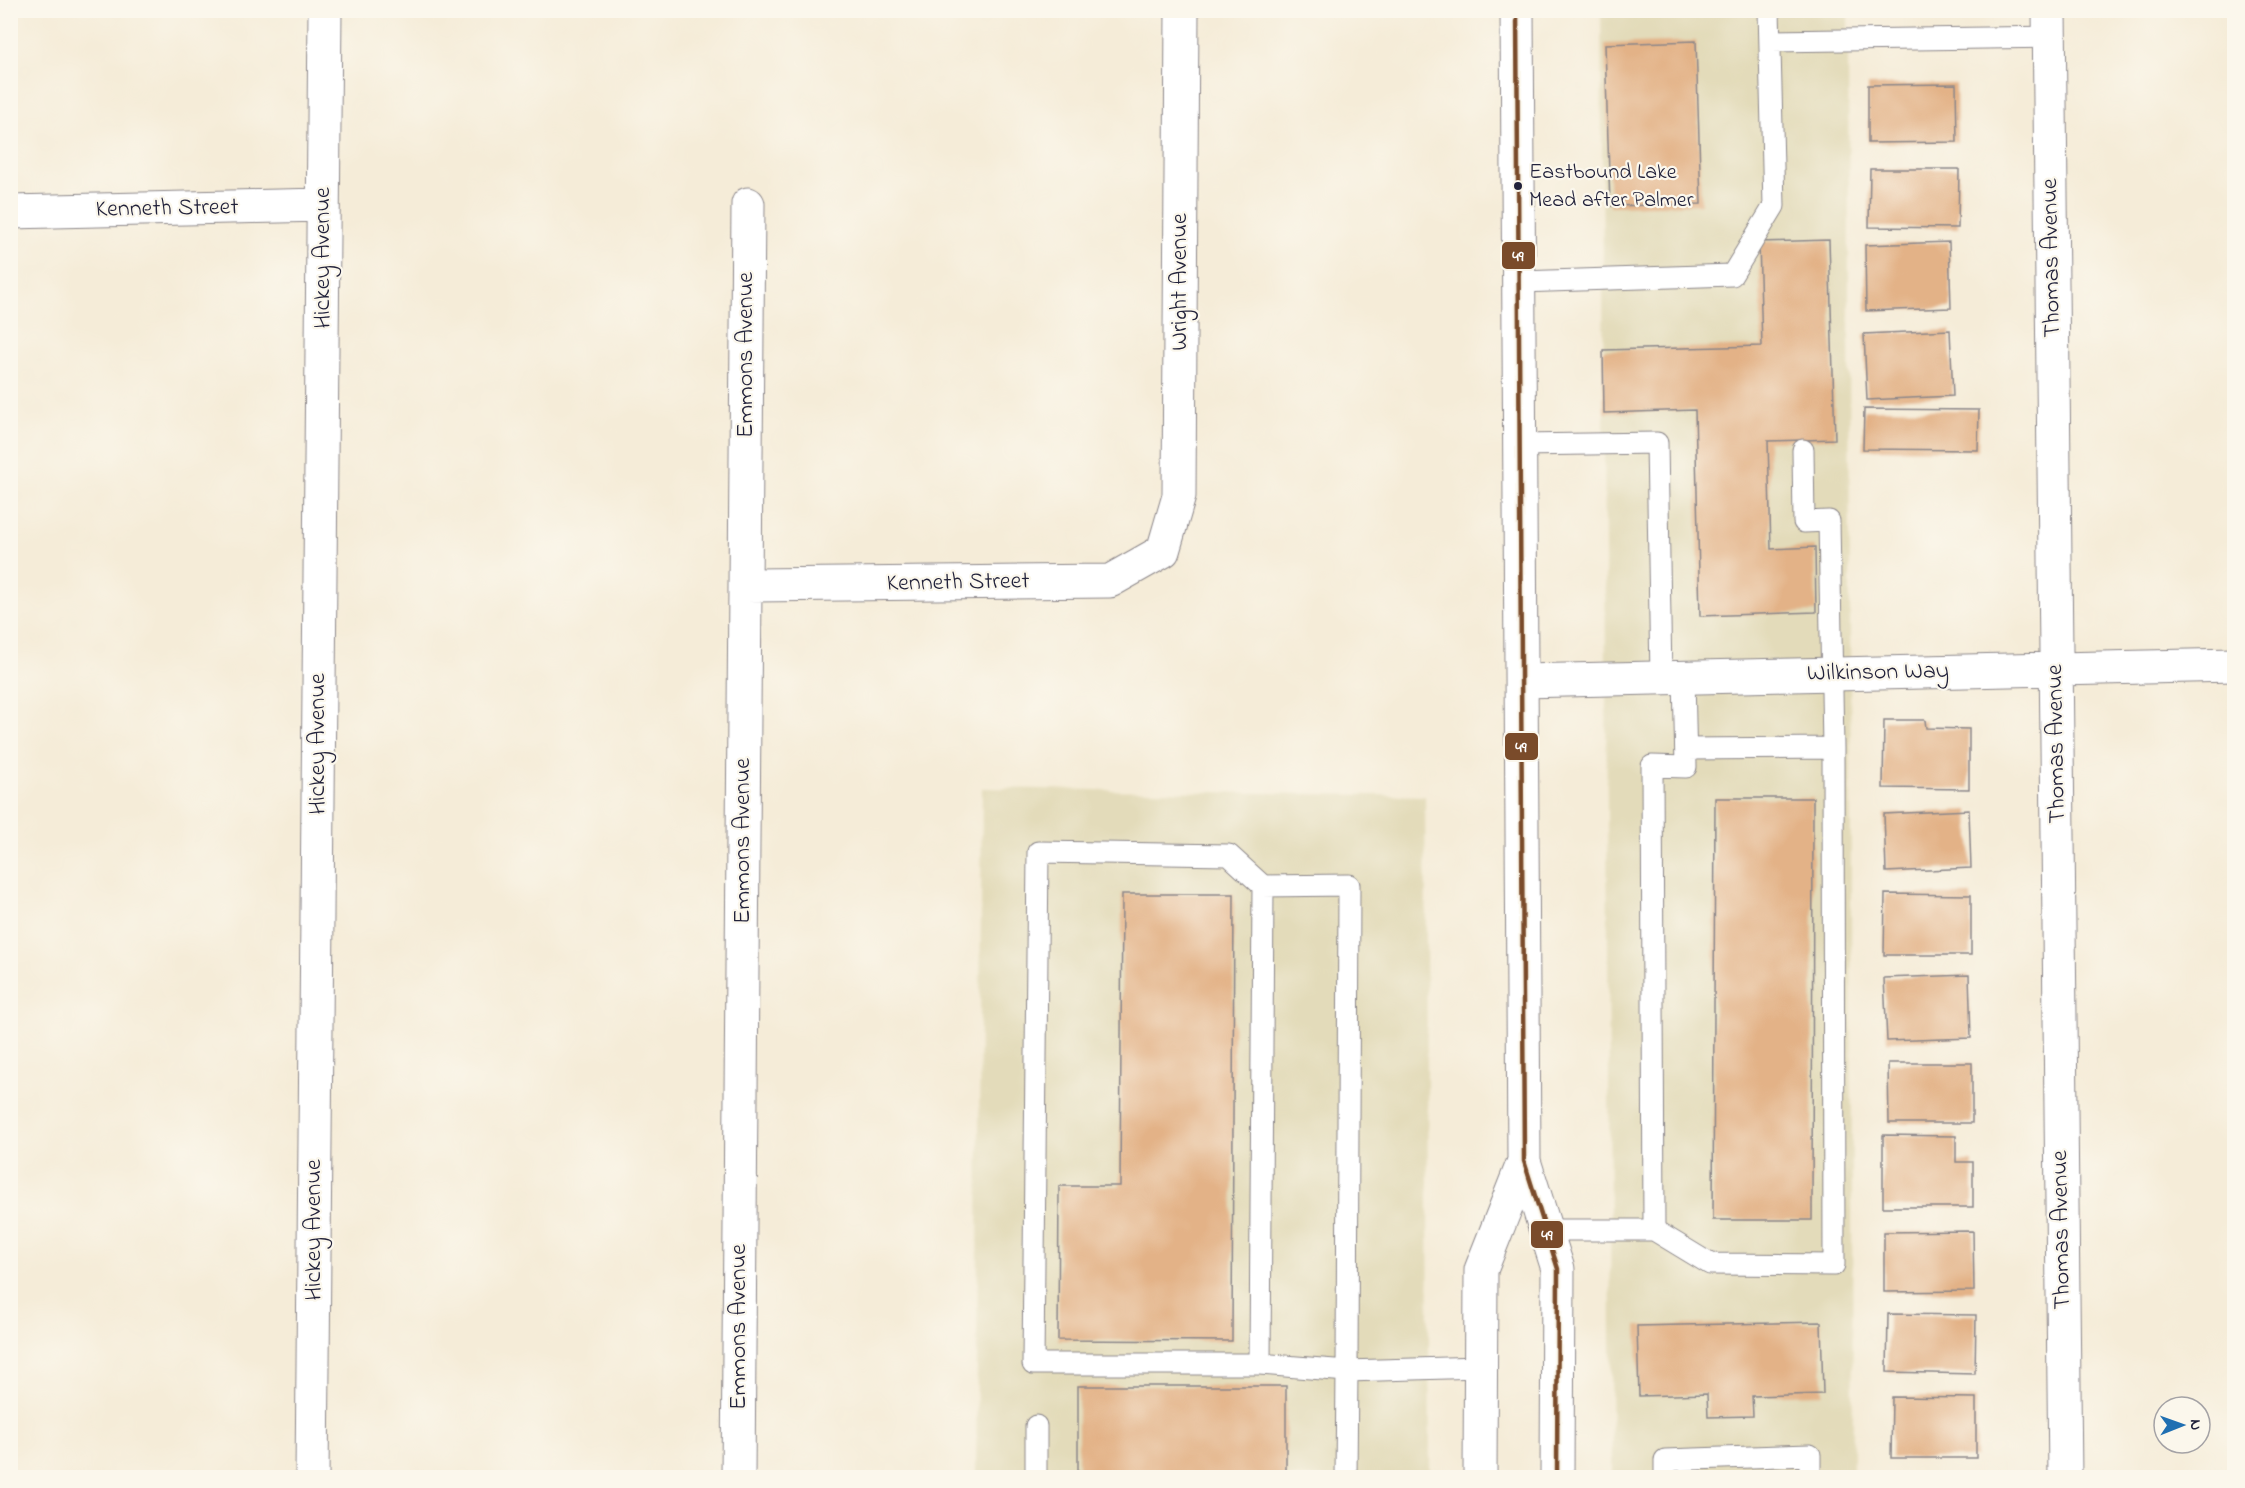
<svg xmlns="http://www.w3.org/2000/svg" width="2245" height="1488" font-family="'Indie Flower',sans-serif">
	<rect width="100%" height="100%" fill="#fbf7ec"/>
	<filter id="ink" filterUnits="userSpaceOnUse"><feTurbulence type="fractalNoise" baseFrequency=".0167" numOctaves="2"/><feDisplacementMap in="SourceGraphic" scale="12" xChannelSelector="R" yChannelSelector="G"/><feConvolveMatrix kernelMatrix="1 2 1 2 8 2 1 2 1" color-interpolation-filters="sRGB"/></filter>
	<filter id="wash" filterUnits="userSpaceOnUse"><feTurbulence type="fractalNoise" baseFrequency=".008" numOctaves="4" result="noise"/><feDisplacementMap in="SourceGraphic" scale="24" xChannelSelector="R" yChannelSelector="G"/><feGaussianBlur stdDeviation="1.35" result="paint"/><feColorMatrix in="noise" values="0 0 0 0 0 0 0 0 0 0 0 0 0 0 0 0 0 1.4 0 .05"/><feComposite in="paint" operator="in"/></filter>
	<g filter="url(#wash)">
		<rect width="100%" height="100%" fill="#f5ecd8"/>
		<path fill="#e3dbba" d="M1601 11H1848L1853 1477H1612Z
			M982 788 1425 796 1430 1477 976 1478Z"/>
		<g id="blocks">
			<path fill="#e3b287" d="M1696 41 1701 204 1610 206 1605 44Z
				M1956 84 1957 142 1868 143V85Z
				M1870 169H1959L1958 228 1869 227Z
				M1829 240 1835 439 1768 441 1771 549 1815 547 1816 612 1700 616 1695 410 1604 413 1603 350 1762 346 1759 242Z
				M1949 242 1951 308 1866 311 1865 245Z
				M1950 330 1953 396 1867 400 1864 334Z
				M1864 409 1979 410 1978 450 1863 449Z
				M1884 720H1925L1926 728 1969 729V789L1883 788Z
				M1715 798H1813L1812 1220H1713Z
				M1969 810 1971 868 1886 872 1884 814Z
				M1122 894H1234L1232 1341 1058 1340 1059 1186H1120Z
				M1885 894 1971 895V955H1884Z
				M1969 975 1971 1038 1887 1041 1884 978Z
				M1888 1063H1972V1123H1889Z
				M1883 1135 1956 1136V1162H1973V1207H1883Z
				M1973 1231 1974 1291 1884 1292V1232Z
				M1888 1314 1976 1315 1975 1374 1887 1372Z
				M1821 1322 1823 1394 1752 1396 1753 1416 1708 1417 1707 1394 1639 1396 1637 1326Z
				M1078 1386H1286V1478H1078Z
				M1892 1397 1976 1398V1458H1891Z"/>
		</g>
	</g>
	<g filter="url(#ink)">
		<use href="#blocks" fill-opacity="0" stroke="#8c878a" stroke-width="1.5"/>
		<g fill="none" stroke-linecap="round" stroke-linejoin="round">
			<g stroke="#8c878a" stroke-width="23">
				<path id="lane" d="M1770 41 2050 37
					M1519 282 1732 275 1774 206 1769 10
					M1520 445 1657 443 1661 678
					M1686 749 1833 748
					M1349 885 1347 1371 1260 1364 1263 886Z
					M1546 1230H1654L1652 766 1686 767 1684 677
					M1654 1230 1710 1264 1834 1265 1833 748 1829 521 1804 522 1803 450
					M1260 1364H1033L1038 852 1229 855 1263 886
					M1036 1478V1426
					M1346 1478 1347 1371 1480 1367
					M1665 1478V1460L1810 1455V1478"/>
			</g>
			<g stroke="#8c878a" stroke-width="35">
				<path id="street" d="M2049 10 2065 1478
					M10 212 323 205
					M745 585 1110 581 1163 551 1179 496 1182 10
					M1522 681 2234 665
					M312 1478 325 10
					M738 1478 748 204"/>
			</g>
			<g stroke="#8c878a" stroke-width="35">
				<path id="primary" d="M1517 10 1524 1161 1558 1269 1557 1478
					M1480 1478 1481 1270 1524 1161"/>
			</g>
			<use href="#lane" stroke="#fff" stroke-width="21"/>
			<use href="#street" stroke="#fff" stroke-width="33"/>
			<use href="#primary" stroke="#fff" stroke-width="33"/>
			<g stroke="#fbf7ec" stroke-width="9">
				<path id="bus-1" d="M1517 10 1524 1161 1558 1269 1557 1478"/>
			</g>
			<use href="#bus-1" stroke="#7a4b2a" stroke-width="4.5"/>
		</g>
	</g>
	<circle fill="#22223b" stroke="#fbf7ec" stroke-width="2" cx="1518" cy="186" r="5"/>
	<g text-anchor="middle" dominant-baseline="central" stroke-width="4.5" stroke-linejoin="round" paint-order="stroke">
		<g font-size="22" fill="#22223b" stroke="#fbf7ec" text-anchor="start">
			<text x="1529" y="173">Eastbound Lake<tspan x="1529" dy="28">Mead after Palmer</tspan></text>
		</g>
		<g font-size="24" fill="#22223b" stroke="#fbf7ec">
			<text transform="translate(167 209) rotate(-1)">Kenneth Street</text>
			<text transform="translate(323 258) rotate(-90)">Hickey Avenue</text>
			<text transform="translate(2052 258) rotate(-91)">Thomas Avenue</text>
			<text transform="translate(1180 282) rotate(-90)">Wright Avenue</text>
			<text transform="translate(746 355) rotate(-90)">Emmons Avenue</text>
			<text transform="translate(958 583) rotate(-1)">Kenneth Street</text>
			<text transform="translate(1878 673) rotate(-1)">Wilkinson Way</text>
			<text transform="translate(318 744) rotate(-90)">Hickey Avenue</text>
			<text transform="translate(2057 744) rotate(-91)">Thomas Avenue</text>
			<text transform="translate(743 841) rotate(-90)">Emmons Avenue</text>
			<text transform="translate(314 1230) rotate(-90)">Hickey Avenue</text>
			<text transform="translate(2062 1230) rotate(-91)">Thomas Avenue</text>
			<text transform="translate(739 1327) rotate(-90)">Emmons Avenue</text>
		</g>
	</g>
	<g stroke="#fbf7ec" stroke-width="2">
		<rect x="1501" y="241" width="35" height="29" rx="6" fill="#7a4b2a"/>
		<rect x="1504" y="732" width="35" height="29" rx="6" fill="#7a4b2a"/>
		<rect x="1530" y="1220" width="34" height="29" rx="6" fill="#7a4b2a"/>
	</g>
	<g font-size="16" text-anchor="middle" font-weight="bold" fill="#fff">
		<text x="1518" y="261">49</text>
		<text x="1521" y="752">49</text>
		<text x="1547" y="1240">49</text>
	</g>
	<rect width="2245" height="1488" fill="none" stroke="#fbf7ec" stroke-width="36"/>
	<g transform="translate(2182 1425) rotate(89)"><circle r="28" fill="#fbf7ec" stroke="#a4a2a5" stroke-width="1.5"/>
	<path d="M0-4.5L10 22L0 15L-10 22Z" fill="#1f6fb2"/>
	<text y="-9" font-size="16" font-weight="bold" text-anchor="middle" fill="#22223b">N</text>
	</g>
</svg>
